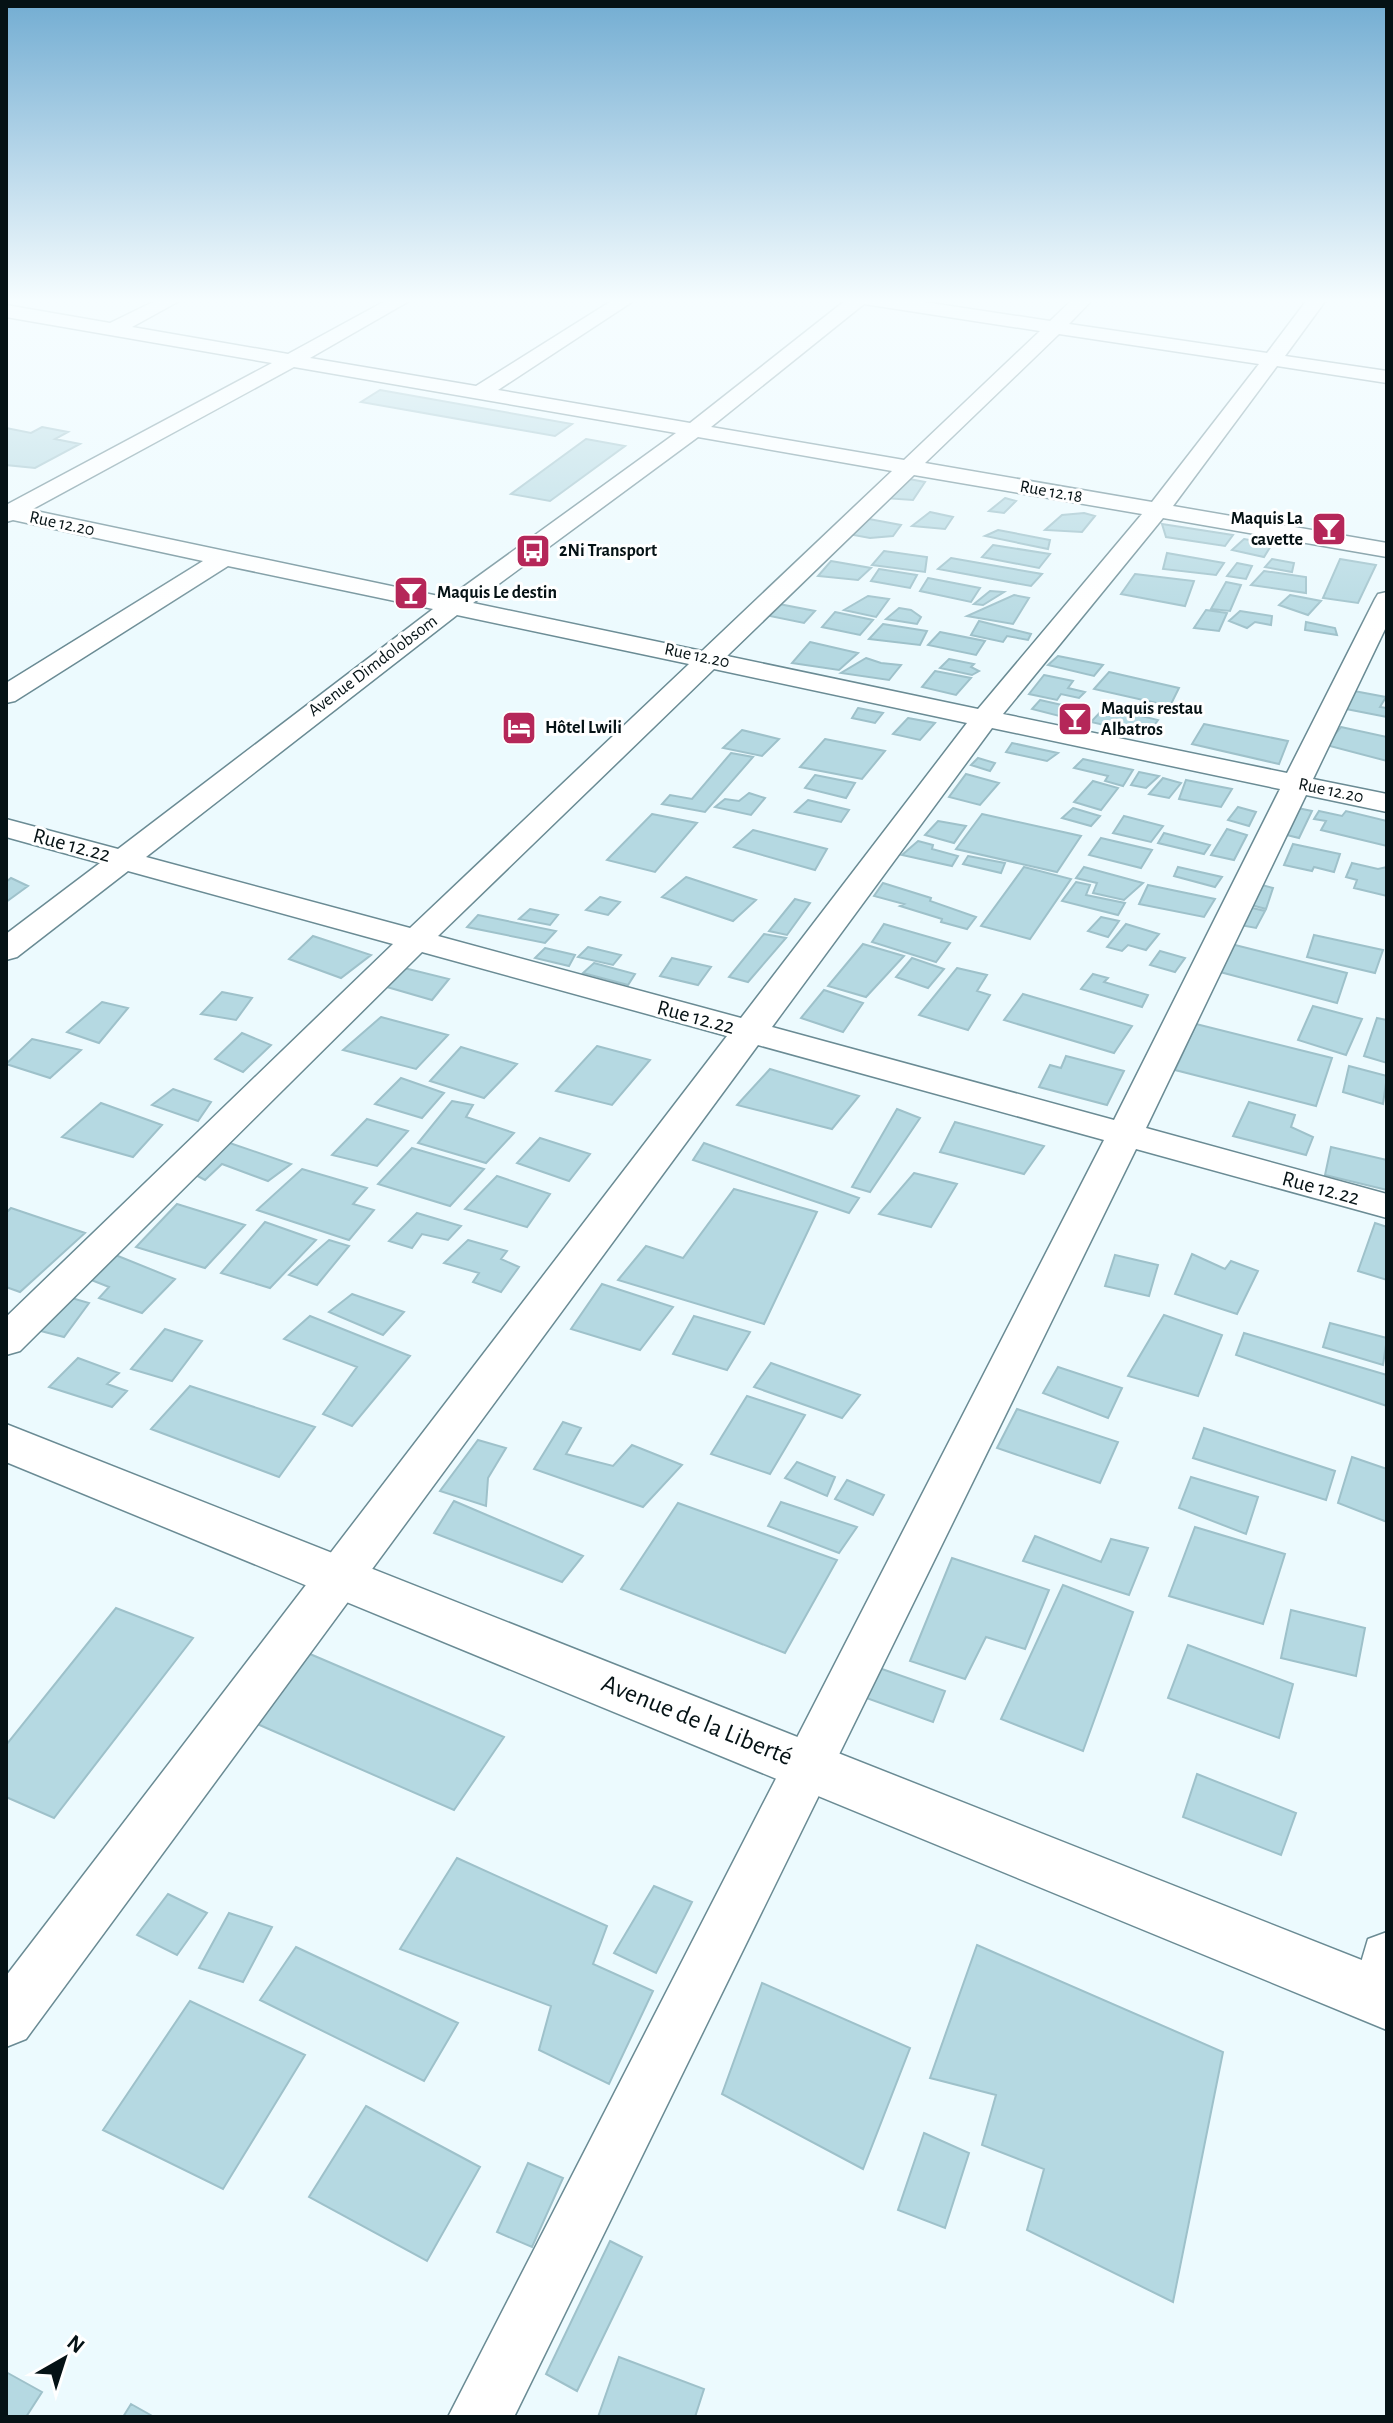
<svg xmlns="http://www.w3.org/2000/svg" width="1393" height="2423" font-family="'Alegreya Sans',sans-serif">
	<rect width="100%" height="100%" fill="#ecfafe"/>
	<path fill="#b5d9e2" stroke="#9ec1ca" stroke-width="2" d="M380 390 572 424 555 436 361 402Z
		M42 427 68 432 55 439 80 444 35 468 6 465V428L31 433Z
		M586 439 625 446 550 501 511 494Z
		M904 478 925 482 913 500 883 498Z
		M1005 498 1016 501 1004 513 989 511Z
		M930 512 953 517 945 529 912 526Z
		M1084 513 1095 516 1082 532 1045 530 1062 515Z
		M869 519 901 525 893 536 870 538 848 534Z
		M1162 524 1233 535 1225 546 1166 537Z
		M998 530 1050 540 1048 549 985 536Z
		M1244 539 1272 544 1264 557 1232 550Z
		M993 545 1050 554 1039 568 982 557Z
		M884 551 927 557 925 572 872 565Z
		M1167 553 1224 563 1216 575 1163 569Z
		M951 558 1042 574 1031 586 938 569Z
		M1272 559 1294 563 1292 572 1265 567Z
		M1340 559 1376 565 1358 603 1323 598Z
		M831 561 871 568 858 580 818 576Z
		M1237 563 1252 566 1246 579 1227 576Z
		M879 569 917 575 910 588 871 581Z
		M1264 571 1306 577V593L1251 585Z
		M1135 574 1168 578 1194 581 1185 606 1121 594Z
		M928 578 980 588 971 602 920 591Z
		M1226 582 1241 585 1230 611 1211 609Z
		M990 591 1004 592 983 605 974 604Z
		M1014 595 1029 598 1013 624 967 616Z
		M1290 595 1321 601 1308 615 1279 605Z
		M868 596 889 599 876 617 844 610Z
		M779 604 815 611 804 623 765 615Z
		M899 608 911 610 921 617 917 624 886 619Z
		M1206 610 1227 613 1219 631 1194 628Z
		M1240 611 1272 616 1271 625 1255 622 1247 628 1229 621Z
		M835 612 873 620 860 635 822 627Z
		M979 621 1031 634 1028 640 1007 636 1003 642 971 635Z
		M1306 622 1335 628 1337 635 1305 630Z
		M883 624 927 631 920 645 869 639Z
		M940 632 985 641 976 655 928 645Z
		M810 642 858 653 839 670 792 663Z
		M1058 656 1103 665 1094 676 1048 665Z
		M866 658 881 663 901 665 889 680 841 673Z
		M949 659 974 664 971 667 979 671 972 675 940 668Z
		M935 671 971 678 956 695 922 687Z
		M1109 672 1179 688 1170 706 1094 689Z
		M1044 675 1073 681 1068 688 1085 692 1079 698 1061 694 1057 700 1029 694Z
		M1354 691 1386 697 1380 707 1387 708V717L1346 709Z
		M1040 700 1080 709 1071 719 1032 709Z
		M1105 707 1158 720 1147 735 1091 722Z
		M858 708 883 713 875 723 852 718Z
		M908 718 935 723 920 740 893 734Z
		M1204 724 1288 741 1279 764 1192 744Z
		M1341 727 1387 737V761L1326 745Z
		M742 730 779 739 762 756 723 748Z
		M825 739 885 751 862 779 800 767Z
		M1012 743 1058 753 1047 761 1006 752Z
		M731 753 753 757 705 812 662 804 670 795 692 799Z
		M978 758 995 763 990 771 971 765Z
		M1083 759 1133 770 1123 786 1105 781 1108 776 1074 768Z
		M1139 772 1159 776 1146 788 1131 785Z
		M966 774 999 783 980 805 949 797Z
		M815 775 855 783 846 798 805 788Z
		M1163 778 1181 783 1169 798 1149 794Z
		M1186 780 1232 789 1221 807 1179 799Z
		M1093 781 1118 788 1101 810 1074 802Z
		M749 793 765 798 751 815 715 807 725 799 739 801Z
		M808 800 849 810 841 822 795 812Z
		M1238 807 1256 812 1249 826 1228 820Z
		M1293 807 1312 811 1299 838 1279 833Z
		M1073 808 1100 816 1091 826 1062 818Z
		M1319 811 1342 816 1346 811 1387 821V846L1321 830 1326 821 1314 819Z
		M652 814 697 823 655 872 607 860Z
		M982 814 1081 836 1057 872 956 849Z
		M1124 816 1163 826 1151 842 1113 833Z
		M938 821 966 826 954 843 925 835Z
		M1227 829 1247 835 1234 860 1211 855Z
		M753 830 827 849 815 870 734 847Z
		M1164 833 1210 845 1204 854 1158 843Z
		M1101 838 1152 850 1141 868 1089 855Z
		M918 841 933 845 932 849 958 856 952 866 902 855Z
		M1293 844 1340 854 1334 872 1314 867 1312 871 1284 865Z
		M968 856 1005 863 1001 873 963 864Z
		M1352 863 1378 869 1387 867V896L1354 888 1357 880 1346 877Z
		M1024 867 1071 879 1030 939 981 926Z
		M1084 867 1143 883 1124 900 1093 893 1097 883 1076 878Z
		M1178 867 1222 877 1215 887 1174 876Z
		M686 877 756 900 733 921 662 897Z
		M11 878 28 886 6 902V882Z
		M1076 882 1090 885 1086 895 1125 903 1118 915 1062 901Z
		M883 883 931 898 930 901 976 917 967 929 941 922 942 919 900 906 904 904 874 896Z
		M1255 883 1273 888 1266 909 1244 903Z
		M1148 885 1215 899 1204 917 1139 904Z
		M600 897 620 902 608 915 586 910Z
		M795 899 810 903 787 935 769 931Z
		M1244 906 1265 911 1256 928 1235 924Z
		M530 909 558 915 550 925 519 919Z
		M478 915 556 931 545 943 467 927Z
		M1101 917 1119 921 1108 937 1088 931Z
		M884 924 950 943 936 962 872 942Z
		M1126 924 1159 934 1146 950 1128 945 1122 951 1107 947Z
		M764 934 786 938 748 982 729 977Z
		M1314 935 1383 950 1375 973 1307 957Z
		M313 936 371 955 341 978 289 959Z
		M863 944 904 956 866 997 828 986Z
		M1231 944 1347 973 1337 1003 1220 972Z
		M588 947 621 955 613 965 578 957Z
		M545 948 575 955 569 966 535 958Z
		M1160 951 1185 958 1175 972 1150 965Z
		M672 958 711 967 698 985 660 976Z
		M912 958 944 969 928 988 896 977Z
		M594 963 635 974 628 985 583 973Z
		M400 967 449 979 432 1000 380 985Z
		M957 968 987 975 977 991 990 995 968 1030 919 1015Z
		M1093 974 1108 978 1104 982 1148 995 1142 1007 1081 989Z
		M824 990 863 1003 843 1032 801 1018Z
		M222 992 252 998 236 1020 201 1014Z
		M1023 994 1132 1026 1114 1053 1004 1020Z
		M102 1002 128 1008 99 1043 67 1032Z
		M1313 1006 1362 1019 1346 1055 1298 1040Z
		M381 1017 448 1035 416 1069 343 1050Z
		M1377 1018 1387 1020V1063L1364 1056Z
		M1196 1024 1332 1058 1316 1106 1175 1070Z
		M242 1033 271 1045 243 1072 215 1059Z
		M32 1039 81 1050 50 1078 6 1064Z
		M597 1046 650 1060 612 1105 556 1091Z
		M461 1047 517 1064 484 1098 430 1081Z
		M1066 1056 1124 1071 1107 1105 1039 1087 1050 1065 1061 1068Z
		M1349 1066 1387 1076 1383 1104 1343 1092Z
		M770 1069 859 1096 832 1129 737 1105Z
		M401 1078 444 1093 422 1118 375 1104Z
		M173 1089 211 1102 198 1121 152 1105Z
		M452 1101 473 1105 466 1117 514 1133 486 1163 418 1143Z
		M1249 1102 1295 1115 1291 1127 1313 1137 1306 1155 1233 1136Z
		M101 1103 162 1125 133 1157 62 1137Z
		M897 1109 920 1118 870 1192 852 1187Z
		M367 1119 408 1131 377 1166 332 1155Z
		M955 1122 1044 1146 1024 1174 940 1152Z
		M540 1138 590 1154 569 1181 517 1163Z
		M221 1140 291 1164 268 1181 222 1164 205 1180 188 1171Z
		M704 1143 859 1198 849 1213 693 1160Z
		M1331 1147 1387 1160V1190L1325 1175Z
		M412 1148 484 1169 450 1206 378 1184Z
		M302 1169 367 1188 353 1204 374 1210 349 1240 257 1210Z
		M914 1173 957 1184 931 1227 879 1214Z
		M497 1176 550 1194 527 1227 465 1209Z
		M734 1189 817 1212 764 1324 618 1280 646 1246 683 1258Z
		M177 1204 245 1225 205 1268 136 1247Z
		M11 1208 85 1233 20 1292 6 1287V1213Z
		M417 1213 461 1226 448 1240 422 1234 412 1248 389 1241Z
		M265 1222 316 1240 270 1288 221 1273Z
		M1375 1223 1387 1227V1280L1358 1271Z
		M329 1240 349 1246 317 1285 289 1275Z
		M468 1240 507 1251 501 1259 519 1267 501 1292 473 1282 479 1273 444 1263Z
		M113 1254 175 1279 142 1313 99 1298 109 1287 86 1278Z
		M1192 1254 1225 1269 1231 1261 1258 1271 1237 1314 1175 1294Z
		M1115 1255 1158 1265 1149 1296 1105 1286Z
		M602 1284 673 1307 640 1350 571 1329Z
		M58 1294 89 1303 64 1337 29 1328Z
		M352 1294 404 1312 383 1335 329 1312Z
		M1164 1315 1222 1335 1198 1396 1128 1376Z
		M310 1316 410 1356 352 1426 323 1414 357 1367 284 1339Z
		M694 1316 750 1332 727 1370 673 1354Z
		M1330 1323 1387 1338 1383 1365 1323 1347Z
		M165 1329 202 1341 172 1381 131 1369Z
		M1244 1333 1387 1375V1406L1236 1355Z
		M78 1358 119 1373 107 1384 127 1391 112 1407 49 1387Z
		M771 1363 860 1395 842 1418 754 1387Z
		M1058 1367 1122 1388 1108 1418 1043 1393Z
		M190 1386 315 1427 279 1477 151 1429Z
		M747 1396 805 1415 770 1474 711 1454Z
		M1017 1409 1118 1442 1100 1483 997 1448Z
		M563 1422 581 1428 566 1454 613 1466 632 1445 682 1465 643 1507 534 1469Z
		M1204 1428 1335 1471 1326 1500 1193 1458Z
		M478 1440 506 1448 488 1478 486 1506 440 1491Z
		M1352 1457 1387 1469V1522L1338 1503Z
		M797 1462 835 1477 827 1496 785 1478Z
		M1191 1477 1258 1497 1246 1534 1179 1508Z
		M847 1480 884 1495 873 1515 835 1499Z
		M454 1501 583 1556 562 1582 434 1533Z
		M781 1502 857 1527 839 1553 768 1526Z
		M678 1503 837 1560 785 1653 621 1589Z
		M1195 1527 1285 1554 1263 1624 1169 1596Z
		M1035 1536 1101 1562 1111 1539 1148 1548 1129 1595 1023 1561Z
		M952 1558 1049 1590 1025 1649 986 1637 965 1679 910 1661Z
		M1063 1585 1133 1612 1083 1751 1001 1719Z
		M116 1608 193 1638 54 1818 6 1797V1745Z
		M1291 1610 1365 1628 1356 1676 1281 1658Z
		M1188 1645 1293 1684 1279 1738 1168 1698Z
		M310 1654 504 1737 454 1810 255 1723Z
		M862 1662 945 1691 933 1722 847 1691Z
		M1197 1774 1296 1813 1281 1855 1183 1817Z
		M457 1858 607 1926 593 1964 653 1991 609 2084 539 2050 551 2006 400 1949Z
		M654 1886 692 1902 656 1973 614 1953Z
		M168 1894 207 1913 177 1955 137 1935Z
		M229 1913 272 1927 243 1982 199 1968Z
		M977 1945 1223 2052 1173 2302 1027 2230 1044 2169 982 2145 996 2095 930 2078Z
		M296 1947 458 2023 424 2081 260 2000Z
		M762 1983 910 2048 863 2169 722 2094Z
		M190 2001 305 2055 223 2189 103 2130Z
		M366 2106 480 2167 427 2261 309 2197Z
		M924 2133 969 2153 945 2228 898 2210Z
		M528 2163 563 2178 532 2247 497 2232Z
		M610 2241 642 2257 577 2391 546 2374Z
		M619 2357 704 2389 695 2417H598Z
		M6 2372 42 2392 26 2417H6Z
		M131 2404 154 2417H123Z"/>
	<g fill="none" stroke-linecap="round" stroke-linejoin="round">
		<g stroke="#6a8b94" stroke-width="3">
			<path id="street" d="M157 300H181L132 327 288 354 387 300H411L310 358 476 386 613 300H635L498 390 690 423 846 300H911L1050 321 1072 300H1092L1069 324 1267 353 1307 300H1326L1285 356 1387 371V383L1277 366 1173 506 1387 543V557L1163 518 1003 714 1287 773 1375 599 1378 594 1387 592V625L1313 779 1387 794V812L1306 795 1146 1128 1387 1194V1218L1136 1149 514 2417H448L1104 1140 758 1045 26 2039 6 2047V1976L727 1036 422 952 20 1351 6 1355V1317L393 944 128 871 17 957 6 960V934L100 863 6 837V819L118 849 433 609 228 566 15 701 6 703V683L203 561 13 520 6 522V505L272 363 6 317V305L110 323ZM864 304 1040 331 904 460 711 427ZM1059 334 1259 364 1152 502 925 463ZM294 367 676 433 448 598 31 510ZM698 437 892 471 702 651 473 603ZM914 475 1142 514 978 709 727 656ZM457 615 689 664 410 928 146 857ZM714 669 967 723 741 1018 438 936ZM992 728 1280 789 1114 1120 772 1027Z
				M1387 1932V2019L1378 2022 1359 2014 1351 1996 1368 1939Z"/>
		</g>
		<g stroke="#6a8b94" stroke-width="3">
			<path id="secondary" d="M6 1424 1387 1970V2030L6 1462Z"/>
		</g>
		<use href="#street" fill="#fff" fill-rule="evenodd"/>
		<use href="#secondary" fill="#fff" fill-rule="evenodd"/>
	</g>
	<linearGradient id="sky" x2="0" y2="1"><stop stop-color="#73add2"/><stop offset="0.47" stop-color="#f6fdff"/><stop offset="1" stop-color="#f6fdff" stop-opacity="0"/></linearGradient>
	<rect width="1393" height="640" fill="url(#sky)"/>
	<defs>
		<g id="bar-square" transform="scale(1.8)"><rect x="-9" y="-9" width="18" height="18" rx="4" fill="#b52759" stroke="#fff"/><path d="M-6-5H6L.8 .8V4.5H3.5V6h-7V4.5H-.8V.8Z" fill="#fff"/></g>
		<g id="bus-square" transform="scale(1.8)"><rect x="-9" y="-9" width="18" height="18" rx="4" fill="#b52759" stroke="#fff"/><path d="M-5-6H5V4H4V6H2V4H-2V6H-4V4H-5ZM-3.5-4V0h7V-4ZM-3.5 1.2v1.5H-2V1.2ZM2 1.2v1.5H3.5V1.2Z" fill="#fff"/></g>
		<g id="hotel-square" transform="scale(1.8)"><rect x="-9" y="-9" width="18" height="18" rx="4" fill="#b52759" stroke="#fff"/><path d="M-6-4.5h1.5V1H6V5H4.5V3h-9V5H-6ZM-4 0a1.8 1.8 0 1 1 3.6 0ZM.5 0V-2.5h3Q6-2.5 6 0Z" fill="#fff"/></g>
	</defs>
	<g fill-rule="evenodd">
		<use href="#bar-square" x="1329" y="529"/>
		<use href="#bus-square" x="533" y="551"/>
		<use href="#bar-square" x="411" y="593"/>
		<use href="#bar-square" x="1075" y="719"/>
		<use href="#hotel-square" x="519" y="728"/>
	</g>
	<g text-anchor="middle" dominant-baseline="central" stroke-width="6" stroke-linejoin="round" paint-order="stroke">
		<g font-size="18" fill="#051215" stroke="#fff">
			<text transform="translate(1051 492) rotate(10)">Rue 12.18</text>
			<text transform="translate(62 524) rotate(12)">Rue 12.20</text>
			<text transform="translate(697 656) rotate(12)">Rue 12.20</text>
			<text transform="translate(373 666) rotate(-37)">Avenue Dimdolobsom</text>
			<text transform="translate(1331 791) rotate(12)">Rue 12.20</text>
		</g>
		<g font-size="18" font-weight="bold" fill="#051215" stroke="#fff" text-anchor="start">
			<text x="1303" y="519" text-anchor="end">Maquis La<tspan x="1303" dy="21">cavette</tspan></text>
			<text x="559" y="551">2Ni Transport</text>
			<text x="437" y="593">Maquis Le destin</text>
			<text x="1101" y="709">Maquis restau<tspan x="1101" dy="21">Albatros</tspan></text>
			<text x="545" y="728">Hôtel Lwili</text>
		</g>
		<g font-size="22" fill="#051215" stroke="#fff">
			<text transform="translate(72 845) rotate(15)">Rue 12.22</text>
			<text transform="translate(696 1017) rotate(15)">Rue 12.22</text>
			<text transform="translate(1321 1188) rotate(15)">Rue 12.22</text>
		</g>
		<g font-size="26" fill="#051215" stroke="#fff">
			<text transform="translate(697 1720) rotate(22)">Avenue de la Liberté</text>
		</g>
	</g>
	<rect width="1393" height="2423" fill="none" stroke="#051215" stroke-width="16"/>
	<g transform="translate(64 2359) rotate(39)" stroke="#ffffff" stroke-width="6" paint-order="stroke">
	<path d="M0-6L14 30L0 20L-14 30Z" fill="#051215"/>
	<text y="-12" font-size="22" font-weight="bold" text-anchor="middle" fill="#051215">N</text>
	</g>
</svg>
